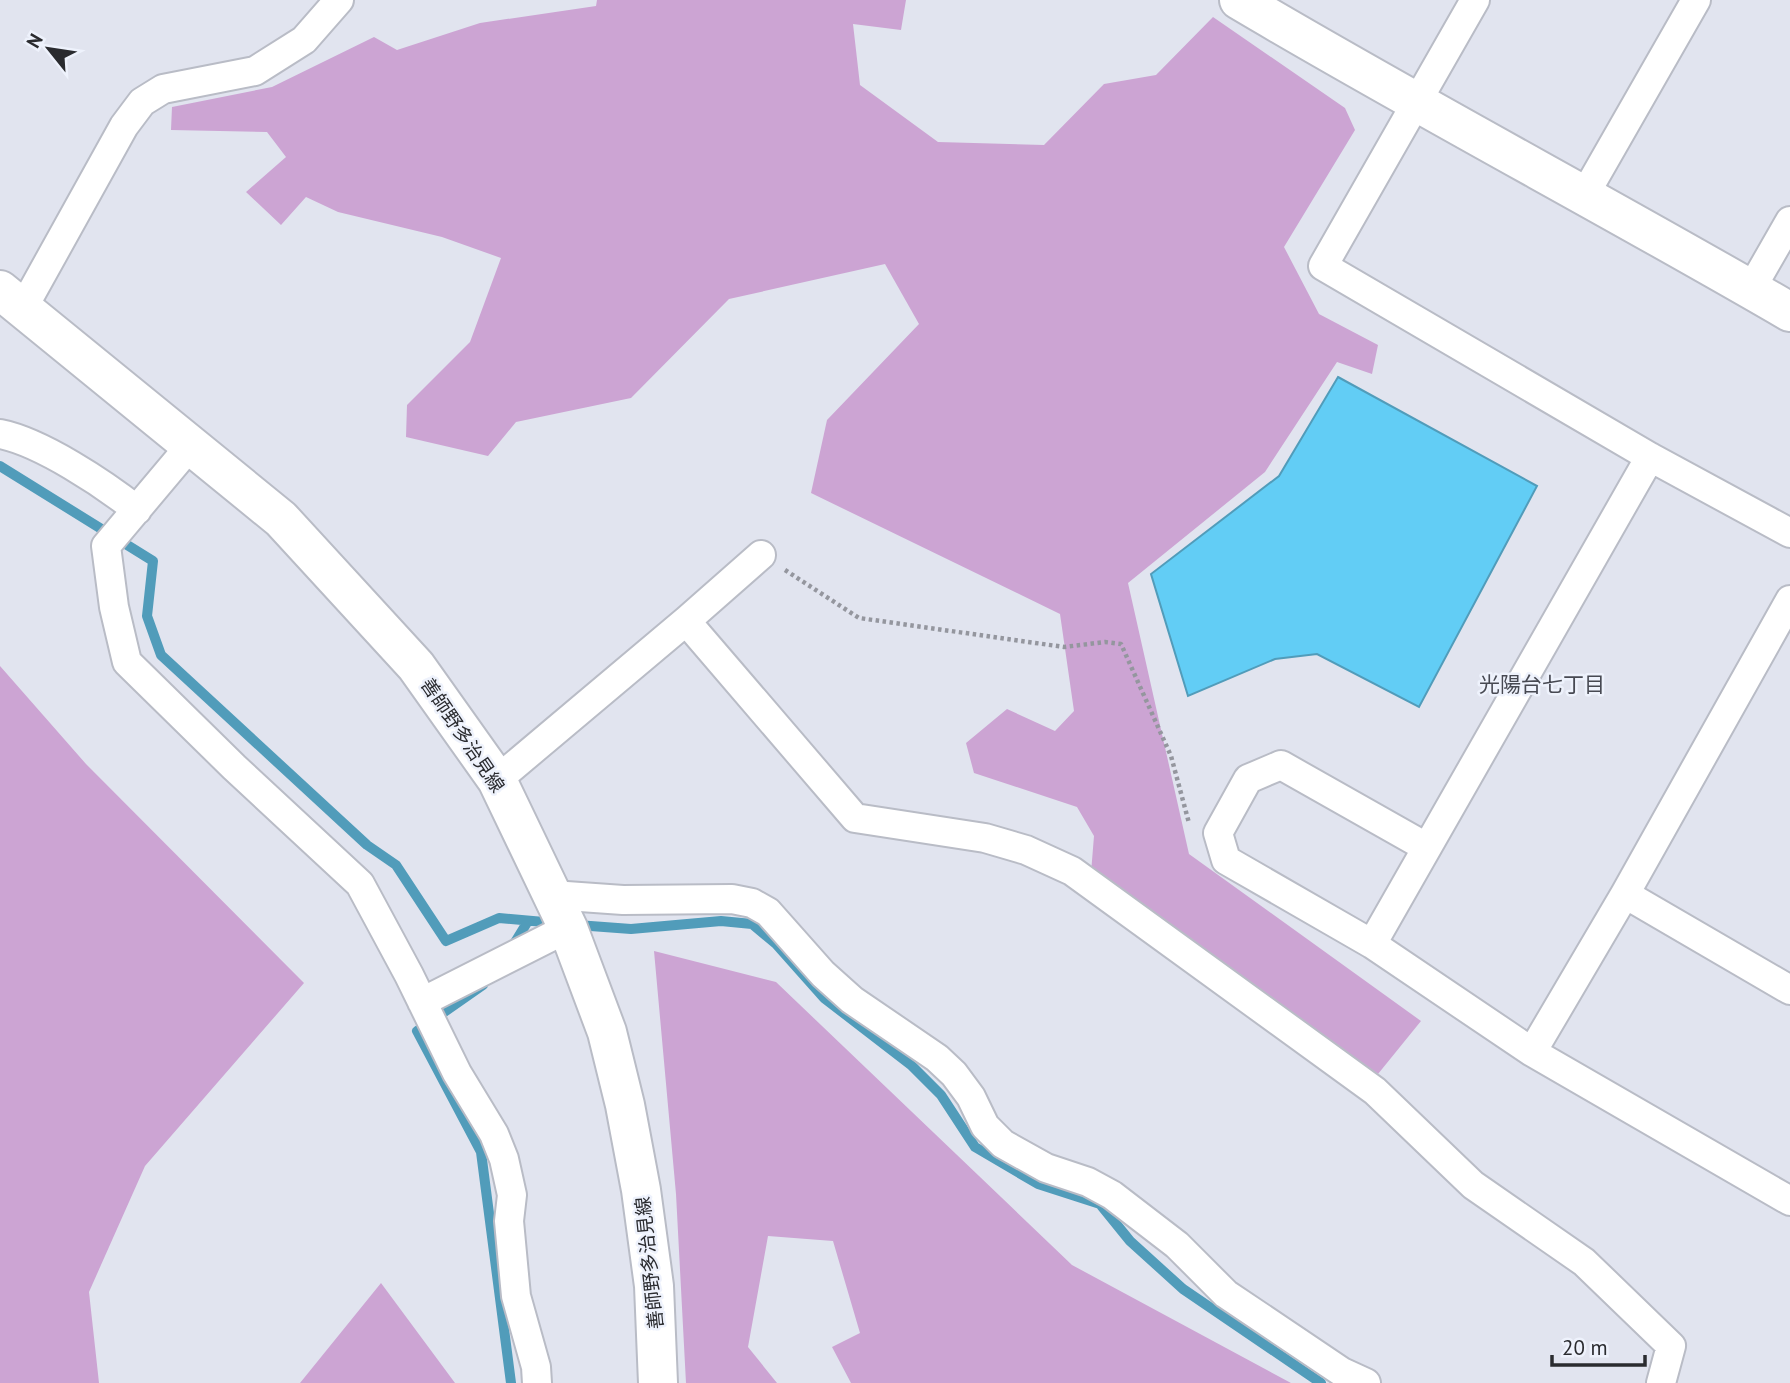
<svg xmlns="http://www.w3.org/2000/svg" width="1790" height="1383" font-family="'PT Sans','Noto Sans JP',sans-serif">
	<rect width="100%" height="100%" fill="#e1e4ef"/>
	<path fill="#cca4d3" d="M597 0H906L901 30 853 24 860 85 938 142 1044 145 1104 84 1156 75 1213 17 1345 108 1355 130 1284 247 1319 314 1378 345 1372 374 1337 362 1265 472 1128 583 1189 854 1421 1021 1378 1074 1091 873 1094 836 1077 807 974 773 966 743 1007 709 1055 731 1074 711 1060 614 811 493 827 420 919 324 885 264 729 299 631 398 516 422 488 456 406 437 407 405 470 342 501 258 442 237 338 212 306 197 281 225 246 192 286 157 267 132 171 130 172 107 272 87 374 37 397 50 480 23 596 6Z
		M0 666 86 764 304 983 145 1166 89 1292 99 1383H0Z
		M654 951 776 982 1072 1265 1291 1383H851L832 1347 860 1333 833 1241 768 1236 748 1347 777 1383H686L676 1194Z
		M381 1283 455 1383H300Z"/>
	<path fill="#62cdf5" stroke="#519cba" stroke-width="2" d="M1338 377 1537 486 1419 707 1317 654 1275 659 1188 696 1151 574 1279 476Z"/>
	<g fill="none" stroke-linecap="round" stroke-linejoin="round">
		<path stroke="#519cba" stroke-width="10" d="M0 466 153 561 147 616 161 655 367 845 396 865 446 941 499 918 555 923
			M577 925 631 929 721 921 752 924 776 944 824 998 911 1065 941 1095 975 1147 1038 1184 1100 1204 1130 1241 1183 1289 1321 1383
			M511 949 528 921
			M483 985 417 1031 481 1152 511 1383"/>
		<g stroke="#b9bcc6" stroke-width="32">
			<path id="street" d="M1475 0 1323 266 1650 457 1790 533
				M1585 194 1696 0
				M1751 289 1790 221
				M23 308 124 126 142 102 163 89 255 71 304 40 339 0
				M0 434C41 442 104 484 137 510
				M190 446 106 546 114 607 127 662 234 767 360 884 409 975 457 1073 494 1134 504 1159 512 1195 509 1221 516 1296 536 1367 537 1383
				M686 621 761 555
				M497 780 686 621 855 818 985 838 1026 850 1072 871 1375 1091 1473 1185 1584 1262 1671 1346 1661 1383
				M1426 847 1281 765 1248 779 1218 833 1226 860 1372 944 1532 1052 1790 1201
				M1625 894 1790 990
				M552 895 623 900 732 899 752 903 768 912 823 974 852 1000 937 1058 954 1074 971 1097 985 1126 1003 1144 1046 1168 1088 1182 1112 1195 1177 1245 1226 1294 1342 1372 1366 1383
				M1372 944 1650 457
				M422 1002 568 928
				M1532 1052 1625 894 1790 600"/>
		</g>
		<g stroke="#b9bcc6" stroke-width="42">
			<path id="secondary" d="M1239 0C1421 108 1608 206 1790 312
				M0 290 281 519 416 666 497 780 568 928 607 1032 625 1105 641 1190 654 1286 658 1383"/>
		</g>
		<path stroke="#94969e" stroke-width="4.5" stroke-dasharray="3.5 3.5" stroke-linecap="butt" d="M785 570 859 618 1064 647 1105 642 1121 644 1171 756 1189 823"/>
		<use href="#street" stroke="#fff" stroke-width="28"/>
		<use href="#secondary" stroke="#fff" stroke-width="38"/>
	</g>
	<g text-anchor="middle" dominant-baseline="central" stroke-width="5" stroke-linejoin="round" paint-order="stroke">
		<g font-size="19" fill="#2a2b2f" stroke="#eef2fc">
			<text transform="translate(463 735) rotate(56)">善師野多治見線</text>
			<text transform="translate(649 1263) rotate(-96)">善師野多治見線</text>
		</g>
		<g font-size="21" fill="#474952" stroke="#eef2fc">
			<text x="1542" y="684">光陽台七丁目</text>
		</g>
	</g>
	<g transform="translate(49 49) rotate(300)" stroke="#eef2fc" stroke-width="5" paint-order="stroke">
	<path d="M0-5L12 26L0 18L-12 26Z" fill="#2a2b2f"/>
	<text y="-10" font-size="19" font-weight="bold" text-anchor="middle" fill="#2a2b2f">N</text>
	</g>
	<path d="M1552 1355v10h93v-10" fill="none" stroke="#2a2b2f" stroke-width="3.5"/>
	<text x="1562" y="1355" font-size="21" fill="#2a2b2f" stroke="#eef2fc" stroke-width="5" paint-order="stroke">20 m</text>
</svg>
